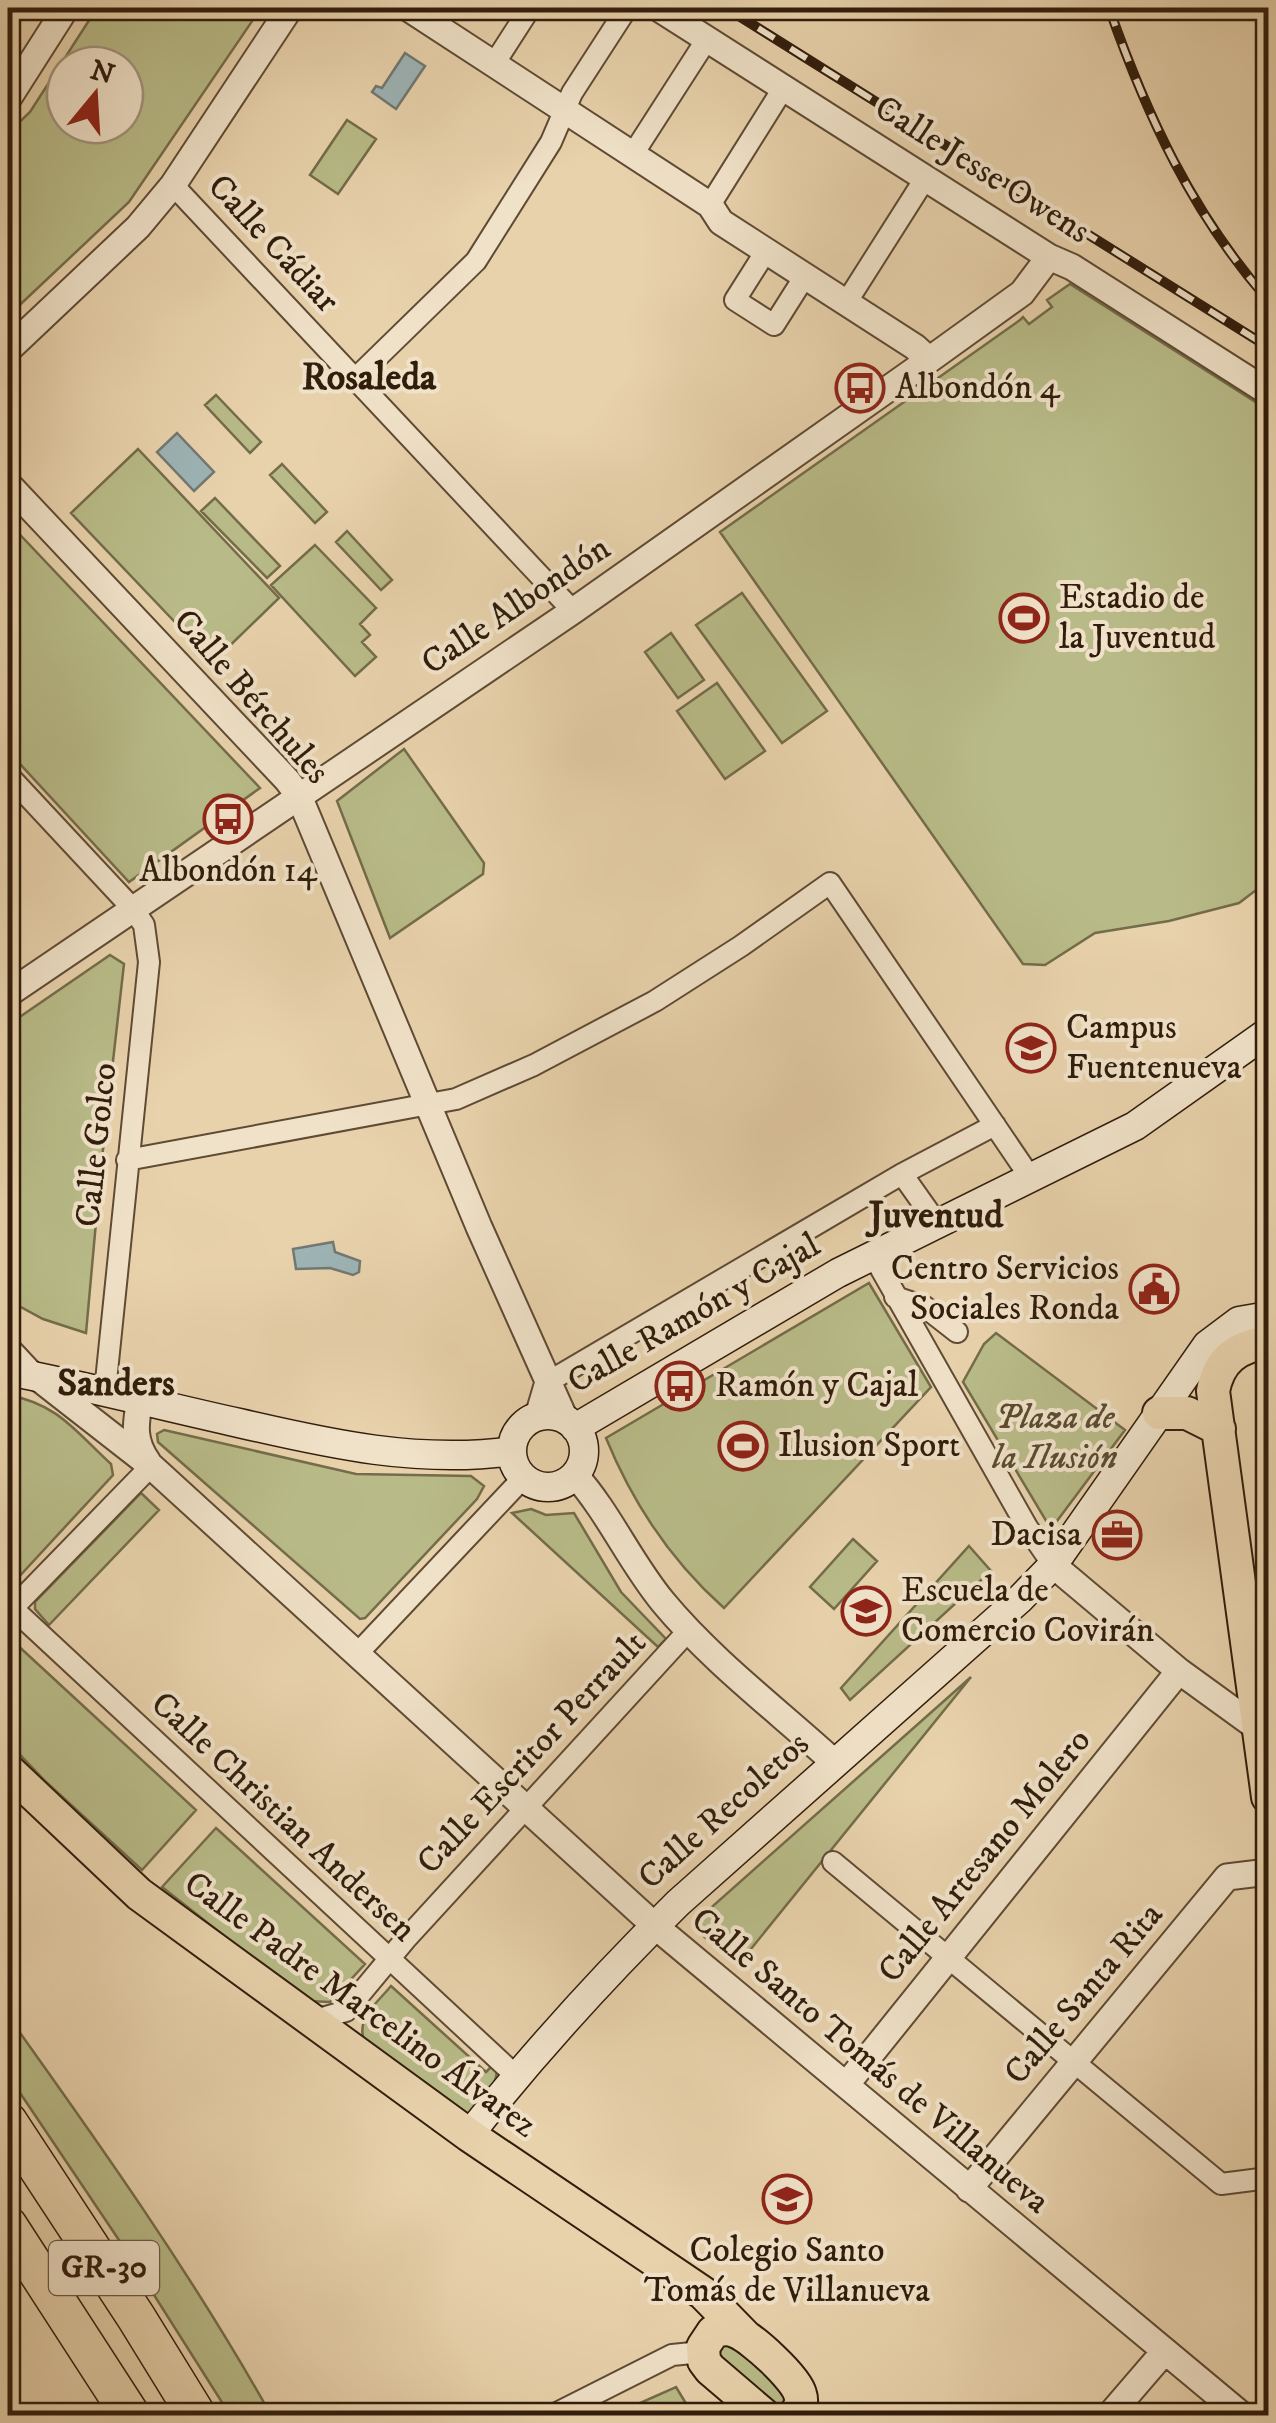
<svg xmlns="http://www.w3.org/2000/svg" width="1276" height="2423" font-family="'IM FELL DW Pica',serif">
	<rect width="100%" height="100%" fill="#e8d2ac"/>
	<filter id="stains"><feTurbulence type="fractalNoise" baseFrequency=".002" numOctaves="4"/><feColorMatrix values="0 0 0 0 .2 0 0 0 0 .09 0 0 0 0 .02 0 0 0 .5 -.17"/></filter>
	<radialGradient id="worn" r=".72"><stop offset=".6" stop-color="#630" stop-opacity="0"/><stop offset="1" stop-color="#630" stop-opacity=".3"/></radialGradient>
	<path fill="#b8bb88" stroke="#746c4a" stroke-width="2.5" fill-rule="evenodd" d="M97 8H261L129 202 8 316V133L30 112ZM65 65H125V125H65Z
		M347 120 376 139 338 194 310 175Z
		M1070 284 1268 410V881L1239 903 1169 921 1095 933 1045 965 1023 964 720 532 1020 320 1023 317 1029 324 1052 307 1047 300Z
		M216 395 261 442 250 453 205 405Z
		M138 449 279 598 213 662 71 513Z
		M282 464 327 512 315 523 270 475Z
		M215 498 280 566 267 578 201 511Z
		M8 522 260 788 129 882 8 751Z
		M347 531 392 580 381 590 336 542Z
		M315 545 376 608 360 624 370 635 362 642 376 657 355 676 271 585Z
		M742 593 827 711 782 743 696 625Z
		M671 633 704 680 678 698 645 652Z
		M717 683 765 751 725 779 677 711Z
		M404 749 484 863 483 874 390 938 337 801Z
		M110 955 124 964 101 1167 86 1333 43 1319 8 1300V1025Z
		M869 1283 931 1387 724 1608C670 1560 633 1504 606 1438Z
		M996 1333 1125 1430 1051 1529 963 1382 984 1344Z
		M8 1395C58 1404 75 1431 111 1464L113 1475 16 1580 8 1579Z
		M164 1430 356 1474 471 1476 484 1486 477 1499 365 1618 360 1619 158 1442 157 1434Z
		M141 1493 159 1510 49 1625 35 1609V1602Z
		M531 1509 546 1515 574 1513 621 1592 666 1639 658 1647 512 1513Z
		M853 1539 877 1561 834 1609 810 1587Z
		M969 1546 991 1571 850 1700 841 1688Z
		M8 1641 14 1642 196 1810 142 1870 45 1781 8 1742Z
		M971 1677 738 1965 696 1930V1921Z
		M216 1828 365 1964 330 2002 307 2001 162 1887Z
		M391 1986 486 2072 492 2066 497 2072C495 2088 479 2112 464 2117L364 2040C356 2018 378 2002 391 1986Z
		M8 2016C101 2146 193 2276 271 2415H230L123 2246 8 2075Z
		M726 2338 790 2396 779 2409 715 2359Z
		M676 2387 693 2415H613Z"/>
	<path fill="#9db4b6" stroke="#727872" stroke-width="2.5" d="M405 53 425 66 396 109 372 92 376 86 382 88Z
		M177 433 214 472 194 491 157 452Z
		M333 1242 335 1252 360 1261 359 1272 353 1275 330 1268 296 1269 293 1249Z"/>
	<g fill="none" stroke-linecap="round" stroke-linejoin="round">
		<g stroke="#5f4a34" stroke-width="24">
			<path id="minor" d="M494 64 530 8
				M633 154 707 39
				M173 185 573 611
				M710 205 784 87
				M766 251 735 300 774 325 805 276
				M846 303 926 177
				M355 379 476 261 551 142 572 93 627 8
				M8 775 133 909 144 925 149 962 105 1391
				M127 1160 456 1099 534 1065 655 1001 741 946 830 883 1030 1177
				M902 1174 936 1222
				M873 1255 1027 1527 1053 1565
				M895 1297 925 1307 957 1332
				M8 1346 37 1377
				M548 1382 902 1174 995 1125
				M8 1604 516 2076
				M8 1613 151 1466
				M357 1654 524 1477
				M833 1862 1221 2184 1268 2178
				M312 2021 346 2011 405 1940 689 1630
				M551 2416 672 2355 702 2352"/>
		</g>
		<g stroke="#5f4a34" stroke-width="29">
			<path id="tertiary" d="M408 8 710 205 721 222 915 347 929 360
				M658 8 1049 257 1072 267 1268 392
				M8 99 66 8
				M8 350 138 227 173 185 290 8
				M8 484 287 780 299 796 479 1227 565 1419
				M8 994 573 611 929 360 1022 293 1049 257
				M37 1377 151 1466 655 1926 1243 2416
				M140 1399C135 1425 133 1441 148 1462
				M538 1416 548 1382
				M575 1475C609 1513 630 1562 663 1602 711 1660 778 1711 834 1762
				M1053 1565 1179 1671 1259 1729
				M846 2085 1179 1671
				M969 2189 1227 1877 1268 1872
				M1109 2416 1164 2352"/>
		</g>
		<g stroke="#311d0c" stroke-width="31">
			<path id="secondary" d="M8 1371C86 1386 162 1406 239 1423 329 1444 420 1464 512 1451
				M512 1451a36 36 0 1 1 72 0a36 36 0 1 1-72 0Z
				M575 1428 838 1273 1135 1126 1268 1032
				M469 2135C534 2053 604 1976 678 1903L1020 1599 1053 1565 1207 1345 1239 1321 1268 1316"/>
		</g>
		<g stroke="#311d0c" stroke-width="36">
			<path id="primary" d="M1268 1342C1237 1347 1219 1359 1213 1391L1268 1797
				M1159 1413H1187L1219 1429
				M8 1770 139 1894 469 2135 703 2293 746 2337
				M765 2416 710 2369 704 2361 703 2347 713 2332C722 2329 728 2328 737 2332 752 2338 796 2378 800 2394 803 2403 800 2409 793 2416"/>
		</g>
		<g stroke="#311d0c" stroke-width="41">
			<path id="motorway" d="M8 2122 136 2317 197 2416
				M8 2226 131 2416"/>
		</g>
		<use href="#minor" stroke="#f0e2c9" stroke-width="20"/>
		<use href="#tertiary" stroke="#f0e2c9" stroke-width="25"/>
		<use href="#secondary" stroke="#f0e2c9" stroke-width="28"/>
		<use href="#primary" stroke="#e8d2ac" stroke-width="32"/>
		<use href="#motorway" stroke="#e8d2ac" stroke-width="38"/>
		<g stroke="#311d0c" stroke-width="10">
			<path id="rail" d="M726 8 1268 347
				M1109 8C1147 116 1192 213 1268 300"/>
		</g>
		<use href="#rail" stroke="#f0e2c9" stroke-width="6" stroke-dasharray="19" stroke-linecap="butt"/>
	</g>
	<defs>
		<g id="bus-ring" transform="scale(2.5)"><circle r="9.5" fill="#f0e2c9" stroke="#8f2418" stroke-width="1.5"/><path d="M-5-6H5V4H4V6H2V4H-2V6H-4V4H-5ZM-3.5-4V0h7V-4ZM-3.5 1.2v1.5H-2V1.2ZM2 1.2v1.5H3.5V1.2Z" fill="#8f2418"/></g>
		<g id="stadium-ring" transform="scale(2.5)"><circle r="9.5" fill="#f0e2c9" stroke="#8f2418" stroke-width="1.5"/><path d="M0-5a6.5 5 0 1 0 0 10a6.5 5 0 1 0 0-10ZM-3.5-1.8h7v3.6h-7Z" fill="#8f2418"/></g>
		<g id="university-ring" transform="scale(2.5)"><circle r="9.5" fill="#f0e2c9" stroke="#8f2418" stroke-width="1.5"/><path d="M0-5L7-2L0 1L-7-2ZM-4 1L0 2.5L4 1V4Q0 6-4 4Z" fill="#8f2418"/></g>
		<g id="civic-ring" transform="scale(2.5)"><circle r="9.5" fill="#f0e2c9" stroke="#8f2418" stroke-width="1.5"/><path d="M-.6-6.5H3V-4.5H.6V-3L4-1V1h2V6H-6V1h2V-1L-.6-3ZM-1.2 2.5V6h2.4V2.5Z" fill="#8f2418"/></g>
		<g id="office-ring" transform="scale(2.5)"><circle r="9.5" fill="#f0e2c9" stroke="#8f2418" stroke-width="1.5"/><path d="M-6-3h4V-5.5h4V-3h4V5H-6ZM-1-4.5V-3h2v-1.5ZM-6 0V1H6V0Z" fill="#8f2418"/></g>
		<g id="school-ring" transform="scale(2.5)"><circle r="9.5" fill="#f0e2c9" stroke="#8f2418" stroke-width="1.5"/><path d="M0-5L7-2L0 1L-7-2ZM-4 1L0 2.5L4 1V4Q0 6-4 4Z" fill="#8f2418"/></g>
	</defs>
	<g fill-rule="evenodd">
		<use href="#bus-ring" x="860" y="388"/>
		<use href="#stadium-ring" x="1024" y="618"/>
		<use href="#bus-ring" x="228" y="819"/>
		<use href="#university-ring" x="1031" y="1048"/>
		<use href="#civic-ring" x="1154" y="1289"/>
		<use href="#bus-ring" x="680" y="1386"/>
		<use href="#stadium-ring" x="743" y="1446"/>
		<use href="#office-ring" x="1117" y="1535"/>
		<use href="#university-ring" x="866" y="1611"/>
		<use href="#school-ring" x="787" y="2199"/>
	</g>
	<g text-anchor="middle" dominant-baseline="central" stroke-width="8" stroke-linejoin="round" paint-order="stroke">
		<rect fill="#f0e2c9" stroke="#6a5845" stroke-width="2.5" x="49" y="2241" width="110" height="54" rx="8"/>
		<g font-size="32" font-weight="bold" fill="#311d0c">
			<text x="104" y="2268">GR-30</text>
		</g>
		<g font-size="35" fill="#311d0c" stroke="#f0e2c9">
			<text transform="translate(982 170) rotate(32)">Calle Jesse Owens</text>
			<text transform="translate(273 244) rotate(47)">Calle Cádiar</text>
			<text transform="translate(516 606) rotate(-34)">Calle Albondón</text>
			<text transform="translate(251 697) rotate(49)">Calle Bérchules</text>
			<text transform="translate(97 1145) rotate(-84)">Calle Golco</text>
			<text transform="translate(694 1314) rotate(-30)">Calle Ramón y Cajal</text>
			<text transform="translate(532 1753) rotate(-47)">Calle Escritor Perrault</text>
			<text transform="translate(724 1811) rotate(-42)">Calle Recoletos</text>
			<text transform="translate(283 1817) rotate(43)">Calle Christian Andersen</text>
			<text transform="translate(985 1856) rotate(-51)">Calle Artesano Molero</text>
			<text transform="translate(1084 1994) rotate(-50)">Calle Santa Rita</text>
			<text transform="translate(360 2005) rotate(36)">Calle Padre Marcelino Álvarez</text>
			<text transform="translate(870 2061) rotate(40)">Calle Santo Tomás de Villanueva</text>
		</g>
		<g font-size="35" fill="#311d0c" stroke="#f0e2c9" text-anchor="start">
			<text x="895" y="388">Albondón 4</text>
			<text x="1059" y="598">Estadio de<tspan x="1059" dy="40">la Juventud</tspan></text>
			<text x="228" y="871" text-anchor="middle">Albondón 14</text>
			<text x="1066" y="1028">Campus<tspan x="1066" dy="40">Fuentenueva</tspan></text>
			<text x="1119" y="1269" text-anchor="end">Centro Servicios<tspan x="1119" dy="40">Sociales Ronda</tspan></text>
			<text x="715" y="1386">Ramón y Cajal</text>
			<text x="778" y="1446">Ilusion Sport</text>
			<text x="1082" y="1535" text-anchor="end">Dacisa</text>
			<text x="901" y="1591">Escuela de<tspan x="901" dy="40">Comercio Covirán</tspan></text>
			<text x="787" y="2251" text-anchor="middle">Colegio Santo<tspan x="787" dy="40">Tomás de Villanueva</tspan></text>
		</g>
		<g font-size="35" font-style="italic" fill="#5a4c31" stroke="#f0e2c9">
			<text x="1055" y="1418">Plaza de<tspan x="1055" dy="40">la Ilusión</tspan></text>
		</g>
		<g font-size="38" font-weight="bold" fill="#311d0c" stroke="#f0e2c9">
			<text x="369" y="378">Rosaleda</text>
			<text x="936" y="1216">Juventud</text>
			<text x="116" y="1384">Sanders</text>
		</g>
	</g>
	<rect width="1276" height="2423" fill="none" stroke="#e8d2ac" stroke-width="40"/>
	<rect x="10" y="10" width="1256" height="2403" fill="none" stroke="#311d0c" stroke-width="5"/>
	<rect x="20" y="20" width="1236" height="2383" fill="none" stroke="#311d0c" stroke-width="2.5"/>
	<g transform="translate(95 95) rotate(18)"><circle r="48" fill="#f0e2c9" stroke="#a4937d" stroke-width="2.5"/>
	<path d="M0-8L18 38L0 25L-18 38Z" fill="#8f2418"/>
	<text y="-15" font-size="28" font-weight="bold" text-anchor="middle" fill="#311d0c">N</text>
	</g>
	<rect width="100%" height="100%" filter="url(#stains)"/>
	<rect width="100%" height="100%" fill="url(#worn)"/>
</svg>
